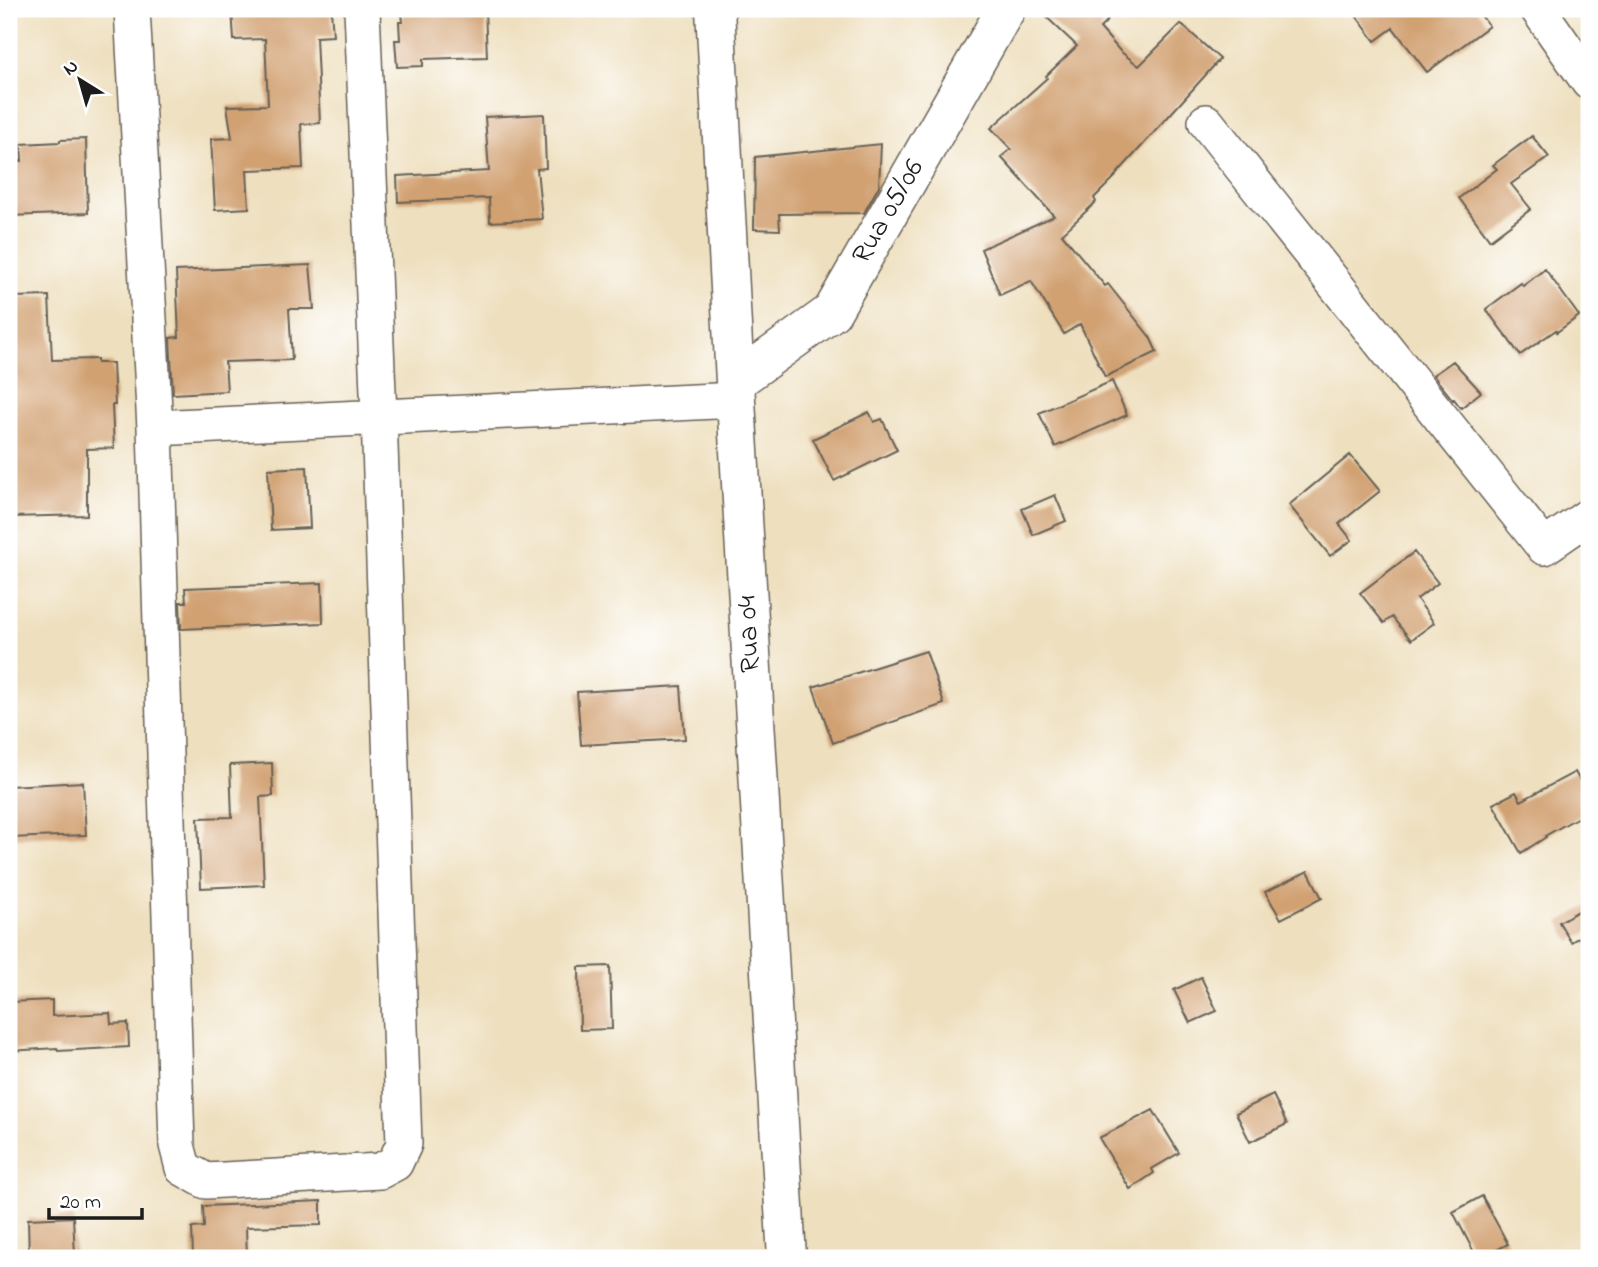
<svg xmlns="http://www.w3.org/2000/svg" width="1598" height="1267" font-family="'Indie Flower',sans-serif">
	<rect width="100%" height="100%" fill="#fff"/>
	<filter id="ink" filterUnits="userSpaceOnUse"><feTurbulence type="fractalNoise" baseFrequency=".0143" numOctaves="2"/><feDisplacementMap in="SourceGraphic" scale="14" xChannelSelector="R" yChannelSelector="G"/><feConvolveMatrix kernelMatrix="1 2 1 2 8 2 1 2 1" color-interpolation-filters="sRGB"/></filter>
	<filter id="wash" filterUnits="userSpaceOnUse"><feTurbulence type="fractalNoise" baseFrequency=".00686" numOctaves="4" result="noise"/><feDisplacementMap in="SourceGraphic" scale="28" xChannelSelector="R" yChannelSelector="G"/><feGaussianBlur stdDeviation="1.57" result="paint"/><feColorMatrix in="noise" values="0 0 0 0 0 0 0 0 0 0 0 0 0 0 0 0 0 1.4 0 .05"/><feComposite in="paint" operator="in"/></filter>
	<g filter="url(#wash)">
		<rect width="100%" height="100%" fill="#eedfbe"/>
		<g id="blocks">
			<path fill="#d1a172" d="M232 9H331L333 36 316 37 320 123 301 124 303 168 247 170 249 208 215 210 211 139 232 138 227 106 268 105 265 39 234 40Z
				M485 9 487 57 423 59V66L397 67 395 40H400L399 22H403L402 14Z
				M1038 9H1095L1108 20 1100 28 1120 51 1139 66 1181 24 1220 59 1114 177H1115L1094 198 1096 202 1062 234 1105 286 1108 284 1150 337 1157 352 1105 377 1080 324 1064 334 1031 281 1000 295 981 249 1054 216 1001 157 1011 149 991 128 1047 78 1046 76 1077 46Z
				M1351 9H1476L1489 26 1427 72 1393 28 1375 41Z
				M544 114 546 168 537 169 542 219 490 222 489 198 398 202 397 176 489 171 485 117Z
				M1532 136 1549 157 1511 184 1531 209 1490 240 1459 198 1497 169 1493 165Z
				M86 139 88 213 9 216V161H22L21 144 60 142V140Z
				M881 144 879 186 864 213 779 214 780 230 754 229 755 157Z
				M310 265 314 309H289L292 360 225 362 227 391 173 394 170 338 179 337 176 271Z
				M1545 269 1579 316 1557 332 1556 330 1520 355 1486 309 1521 283 1523 286Z
				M49 296 52 360 97 359V363H113L115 405H112L114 448 87 449V515L9 517V299H13V297Z
				M1453 361 1481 392 1461 408 1454 399 1453 400 1433 375Z
				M1112 381 1127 415 1055 447 1039 413Z
				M869 412 874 422 882 419 897 450 834 481 813 439Z
				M1350 455 1380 491 1339 524 1352 540 1330 556 1289 505Z
				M307 467 310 528 271 530 268 469Z
				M1055 495 1066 521 1033 535 1022 509Z
				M1414 552 1438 583 1417 599 1434 623 1411 640 1392 617 1384 623 1360 593Z
				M322 583 323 623 181 629 180 602H186L185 588Z
				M926 651 944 704 833 743 813 687Z
				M681 686 685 739 581 745 577 692Z
				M272 763 273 796 260 797 264 885 201 888 198 818 232 817 230 765Z
				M1575 772 1589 797V811L1545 836 1546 837 1543 839 1521 853 1493 804 1516 792 1521 801Z
				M83 782 86 835 9 838V786Z
				M1308 871 1322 898 1281 919 1265 892Z
				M1589 905V931L1571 942 1559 922Z
				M610 966 612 1029 580 1030 579 967Z
				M1201 977 1217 1011 1190 1023 1174 990Z
				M52 1000V1016L110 1013 111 1024 128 1023 129 1047 58 1051 57 1048 9 1051V1002Z
				M1273 1095 1287 1124 1250 1142 1236 1113Z
				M1153 1110 1179 1153 1152 1169 1154 1173 1130 1189 1099 1138Z
				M1482 1196 1508 1244 1481 1258H1477L1453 1212Z
				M321 1201V1225L246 1227 247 1258H193L192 1228 204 1227 203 1206Z
				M73 1217 75 1255 29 1257 28 1219Z"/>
		</g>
	</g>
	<g filter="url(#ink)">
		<use href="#blocks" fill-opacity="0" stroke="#666055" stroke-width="2"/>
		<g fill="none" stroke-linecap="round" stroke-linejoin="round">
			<g stroke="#666055" stroke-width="38">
				<path id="minor" d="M132 9 155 428 177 1145 183 1168 206 1181 380 1171 395 1163 404 1144 379 416 362 9
					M1538 9 1589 82
					M1206 122 1544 547 1589 516
					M155 428 736 400"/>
			</g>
			<g stroke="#666055" stroke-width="41">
				<path id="tertiary" d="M715 9 736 400 787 1258
					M735 382 832 312 1006 9"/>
			</g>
			<use href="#minor" stroke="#fff" stroke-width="35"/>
			<use href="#tertiary" stroke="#fff" stroke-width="38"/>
		</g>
	</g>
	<g text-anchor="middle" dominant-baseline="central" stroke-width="5" stroke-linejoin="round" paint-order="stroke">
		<g font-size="28" fill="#1c1c1c" stroke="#fff">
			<text transform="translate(889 212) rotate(-60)">Rua 05/06</text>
			<text transform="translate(750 634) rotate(-93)">Rua 04</text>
		</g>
	</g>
	<rect width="1598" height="1267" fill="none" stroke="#fff" stroke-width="35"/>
	<g transform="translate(80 80) rotate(323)" stroke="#ffffff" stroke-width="5" paint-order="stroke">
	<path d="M0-5L12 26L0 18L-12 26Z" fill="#1c1c1c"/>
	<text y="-10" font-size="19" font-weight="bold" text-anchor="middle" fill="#1c1c1c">N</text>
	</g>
	<path d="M49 1208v10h93v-10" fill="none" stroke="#1c1c1c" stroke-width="3.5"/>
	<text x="60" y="1208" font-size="21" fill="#1c1c1c" stroke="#ffffff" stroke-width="5" paint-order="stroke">20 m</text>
</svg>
